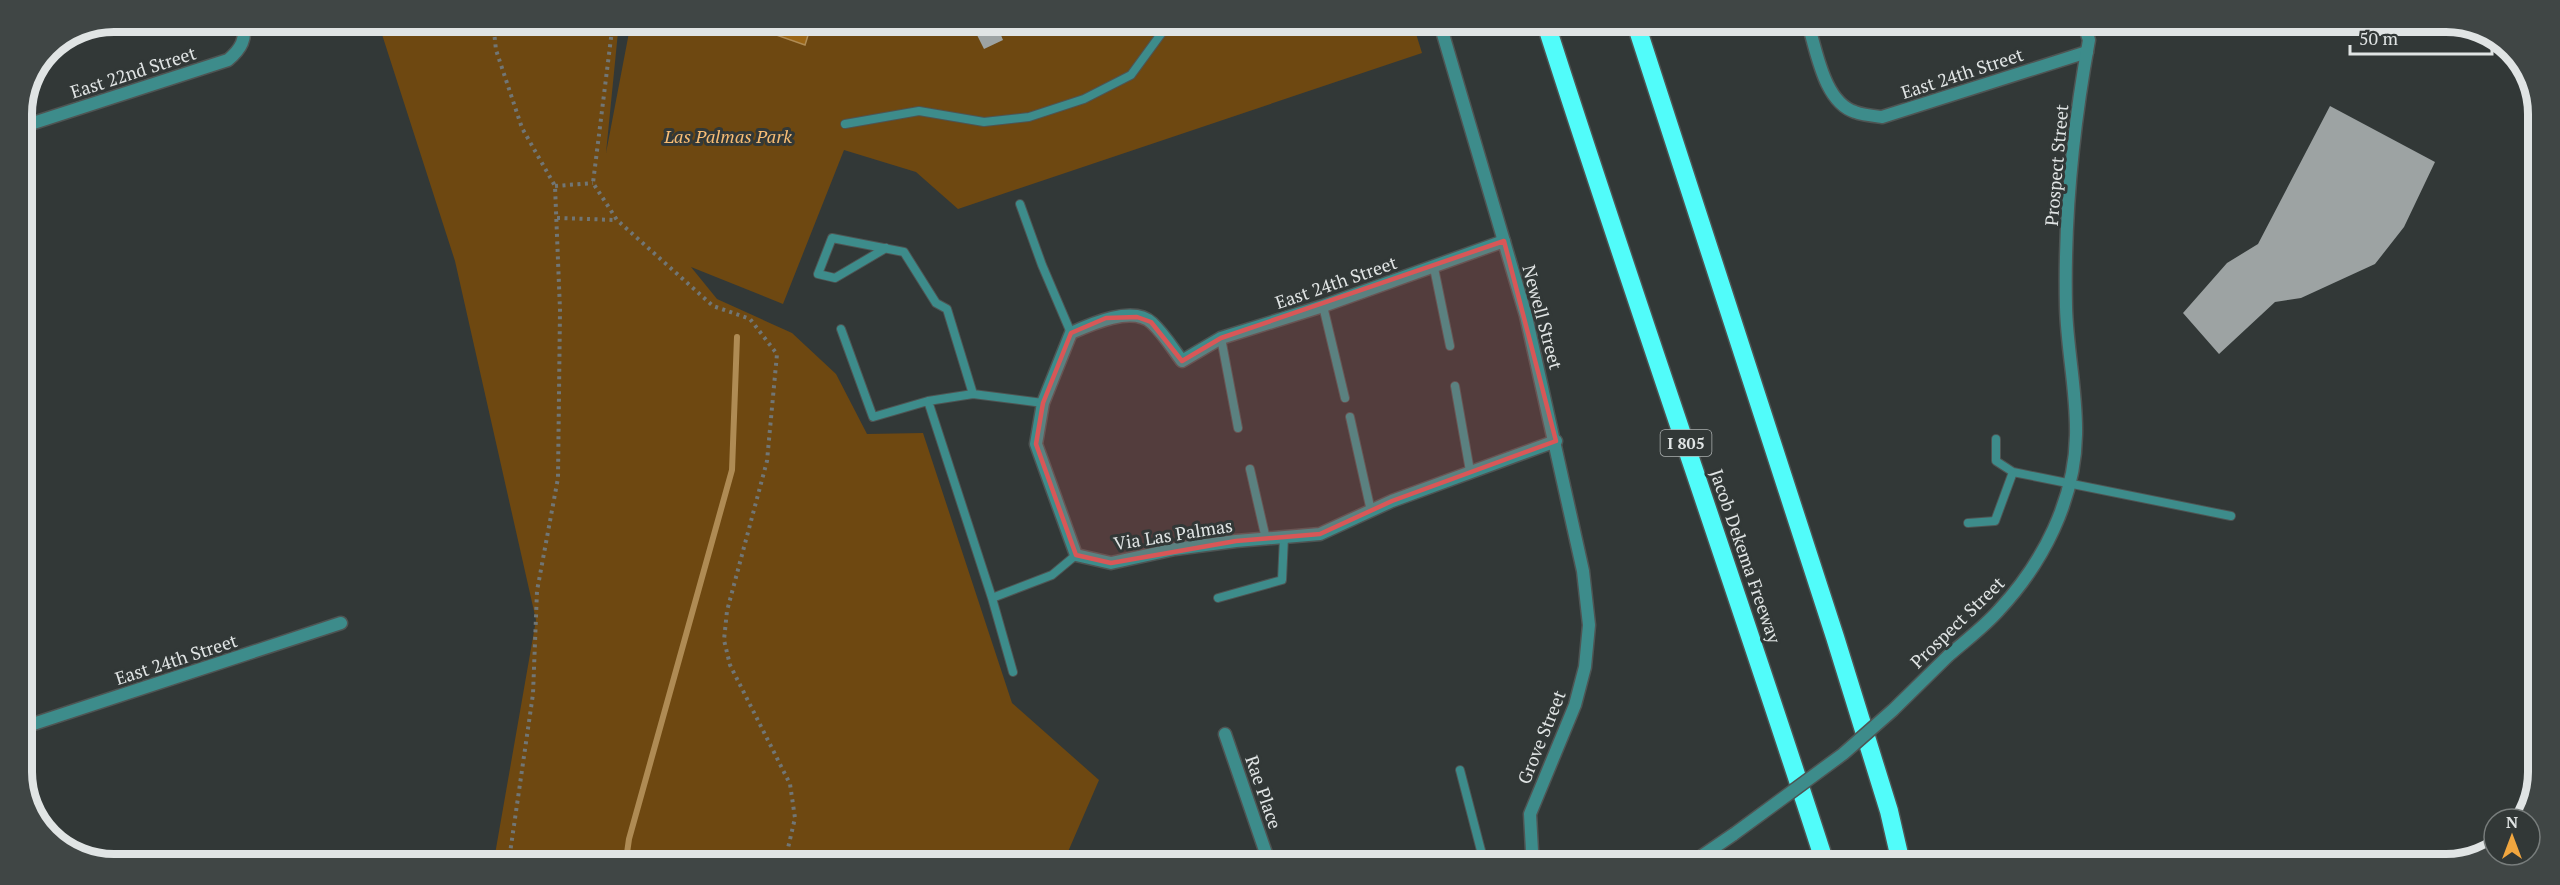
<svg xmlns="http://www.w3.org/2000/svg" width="2560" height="885" font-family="'PT Serif',serif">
	<rect width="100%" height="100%" fill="#323837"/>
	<path fill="#6e4811" d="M378 22H619L606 153 631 22 1413 24 1422 53 958 209 916 172 844 150 783 304 691 267 717 299 792 333 836 374 867 434 923 433 1012 703 1099 780 1064 861 494 860 536 620 455 261Z"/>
	<path fill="#9a6516" stroke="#af8b54" stroke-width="1.5" d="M739 22H798L797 25 809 32 805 45Z"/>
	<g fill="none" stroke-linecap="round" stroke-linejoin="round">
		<path stroke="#af8b54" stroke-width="6" d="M626 860 629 839 732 470 737 337"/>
	</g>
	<path fill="#9da3a3" d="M971 23H996L1003 40 984 49Z
		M2330 106 2435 162 2404 227 2375 264 2301 298 2275 302 2219 354 2183 313 2227 263 2258 244Z"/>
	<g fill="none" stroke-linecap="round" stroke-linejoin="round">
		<g stroke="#4e5453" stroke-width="10">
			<path id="service" d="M845 124 919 111 984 122 1029 117 1084 99 1131 75 1169 23
				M1020 204 1042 265 1071 333
				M886 248 835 278 818 274 832 238 904 252 936 303 947 309 973 394
				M1434 268 1450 346
				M1323 306 1345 398
				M841 329 873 417 928 401 992 598 1052 575 1076 555
				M1221 338 1238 428
				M1455 386 1470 471
				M928 401 973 394 1043 403
				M1350 417 1371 511
				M1996 439V461L2013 472
				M1250 469 1266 539
				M1968 523 1995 521 2013 472 2231 516
				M992 598 1013 672
				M1218 598 1282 580 1284 537
				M1460 770 1484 862"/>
		</g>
		<g stroke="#4e5453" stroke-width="15">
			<path id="minor" d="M1808 24C1817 52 1824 102 1855 112 1863 115 1874 116 1882 117L2087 52
				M21 127 228 60C241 49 247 39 243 21
				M1504 241 1323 306 1221 338 1182 361C1173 349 1164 334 1152 323 1133 305 1091 324 1071 333L1043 403 1036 444 1076 555 1111 563 1175 549 1236 541 1320 534 1392 501 1556 441
				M21 728 341 623
				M1225 734 1269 862"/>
		</g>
		<g stroke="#4e5453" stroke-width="15">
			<path id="tertiary" d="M1440 24 1526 316 1583 571 1589 625 1585 667 1575 705 1530 814 1532 851 1536 862
				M1948 656C1965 641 1984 627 1999 610 2043 563 2075 500 2076 435 2077 392 2067 350 2066 307 2064 218 2073 127 2089 40L2084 25
				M1693 862 1734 834"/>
		</g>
		<g stroke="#4e5453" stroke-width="21">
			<path id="motorway" d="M1546 24C1636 305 1734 582 1825 863
				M1636 24 1835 637 1889 811 1901 863"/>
		</g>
		<path stroke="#717675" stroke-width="4" stroke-dasharray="3 4.5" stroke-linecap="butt" d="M493 22 496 50 522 128 555 186 560 310 558 478 537 591 533 694 509 860
			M613 22 593 183 617 220 713 306 750 319 777 354 767 461 727 611 724 640 730 665 790 784 795 818 785 861
			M555 186 593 183
			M557 218 616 220"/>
		<use href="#service" stroke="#3d8c8b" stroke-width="8"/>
		<use href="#minor" stroke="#3d8c8b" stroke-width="12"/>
		<use href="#tertiary" stroke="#3d8c8b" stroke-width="12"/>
		<use href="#motorway" stroke="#51fcfa" stroke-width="18"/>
		<g stroke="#4e5453" stroke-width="15" stroke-linecap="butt">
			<path id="tertiary-bridge" d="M1734 834 1843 754 1893 710 1948 656"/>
		</g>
		<use href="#tertiary-bridge" stroke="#3d8c8b" stroke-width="12"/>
	</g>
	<path fill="#d85757" fill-opacity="0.2" stroke="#d85757" stroke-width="4.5" stroke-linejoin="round" d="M1504 241 1556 441 1392 501 1320 534 1236 541 1111 563 1076 555 1036 444 1043 403 1071 333 1106 318 1137 317 1151 322 1182 361 1221 338Z"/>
	<g text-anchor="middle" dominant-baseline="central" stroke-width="6" stroke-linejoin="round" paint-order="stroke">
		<rect fill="#323837" stroke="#acb0b0" stroke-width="1.5" x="1660.5" y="430" width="51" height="26" rx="4.5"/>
		<g font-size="16" font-weight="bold" fill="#e0e4e4">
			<text x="1686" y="443">I 805</text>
		</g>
		<g font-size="18" fill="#e0e4e4" stroke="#323837">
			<text transform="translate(133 72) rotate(-18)">East 22nd Street</text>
			<text transform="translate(1962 73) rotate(-18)">East 24th Street</text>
			<text transform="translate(2056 165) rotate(-85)">Prospect Street</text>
			<text transform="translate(1336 282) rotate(-19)">East 24th Street</text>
			<text transform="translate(1543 317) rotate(75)">Newell Street</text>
			<text transform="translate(1173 534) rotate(-9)">Via Las Palmas</text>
			<text transform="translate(1746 556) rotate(71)">Jacob Dekema Freeway</text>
			<text transform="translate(1957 622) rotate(-44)">Prospect Street</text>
			<text transform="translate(176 659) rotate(-18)">East 24th Street</text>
			<text transform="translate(1541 737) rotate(-68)">Grove Street</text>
			<text transform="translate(1264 792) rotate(71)">Rae Place</text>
		</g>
		<g font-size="18" font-style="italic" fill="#f8bd75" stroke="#323837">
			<text x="728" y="136">Las Palmas Park</text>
		</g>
	</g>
	<path d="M0 0H2560V885H0ZM114 32H2446A82 82 0 0 1 2528 114V772A82 82 0 0 1 2446 854H114A82 82 0 0 1 32 772V114A82 82 0 0 1 114 32Z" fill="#404645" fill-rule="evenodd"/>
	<path fill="none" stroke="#e0e4e4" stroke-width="8" d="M114 32H2446A82 82 0 0 1 2528 114V772A82 82 0 0 1 2446 854H114A82 82 0 0 1 32 772V114A82 82 0 0 1 114 32Z"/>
	<g transform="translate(2512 837)"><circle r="28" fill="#323837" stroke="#787d7c" stroke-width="1.5"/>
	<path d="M0-4.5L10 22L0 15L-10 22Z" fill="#f1a63f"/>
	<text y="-9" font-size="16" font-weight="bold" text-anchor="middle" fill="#e0e4e4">N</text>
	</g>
	<path d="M2350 45v9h142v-9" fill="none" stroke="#e0e4e4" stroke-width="3"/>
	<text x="2359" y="45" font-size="18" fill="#e0e4e4" stroke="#323837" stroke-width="4.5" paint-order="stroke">50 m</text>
</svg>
